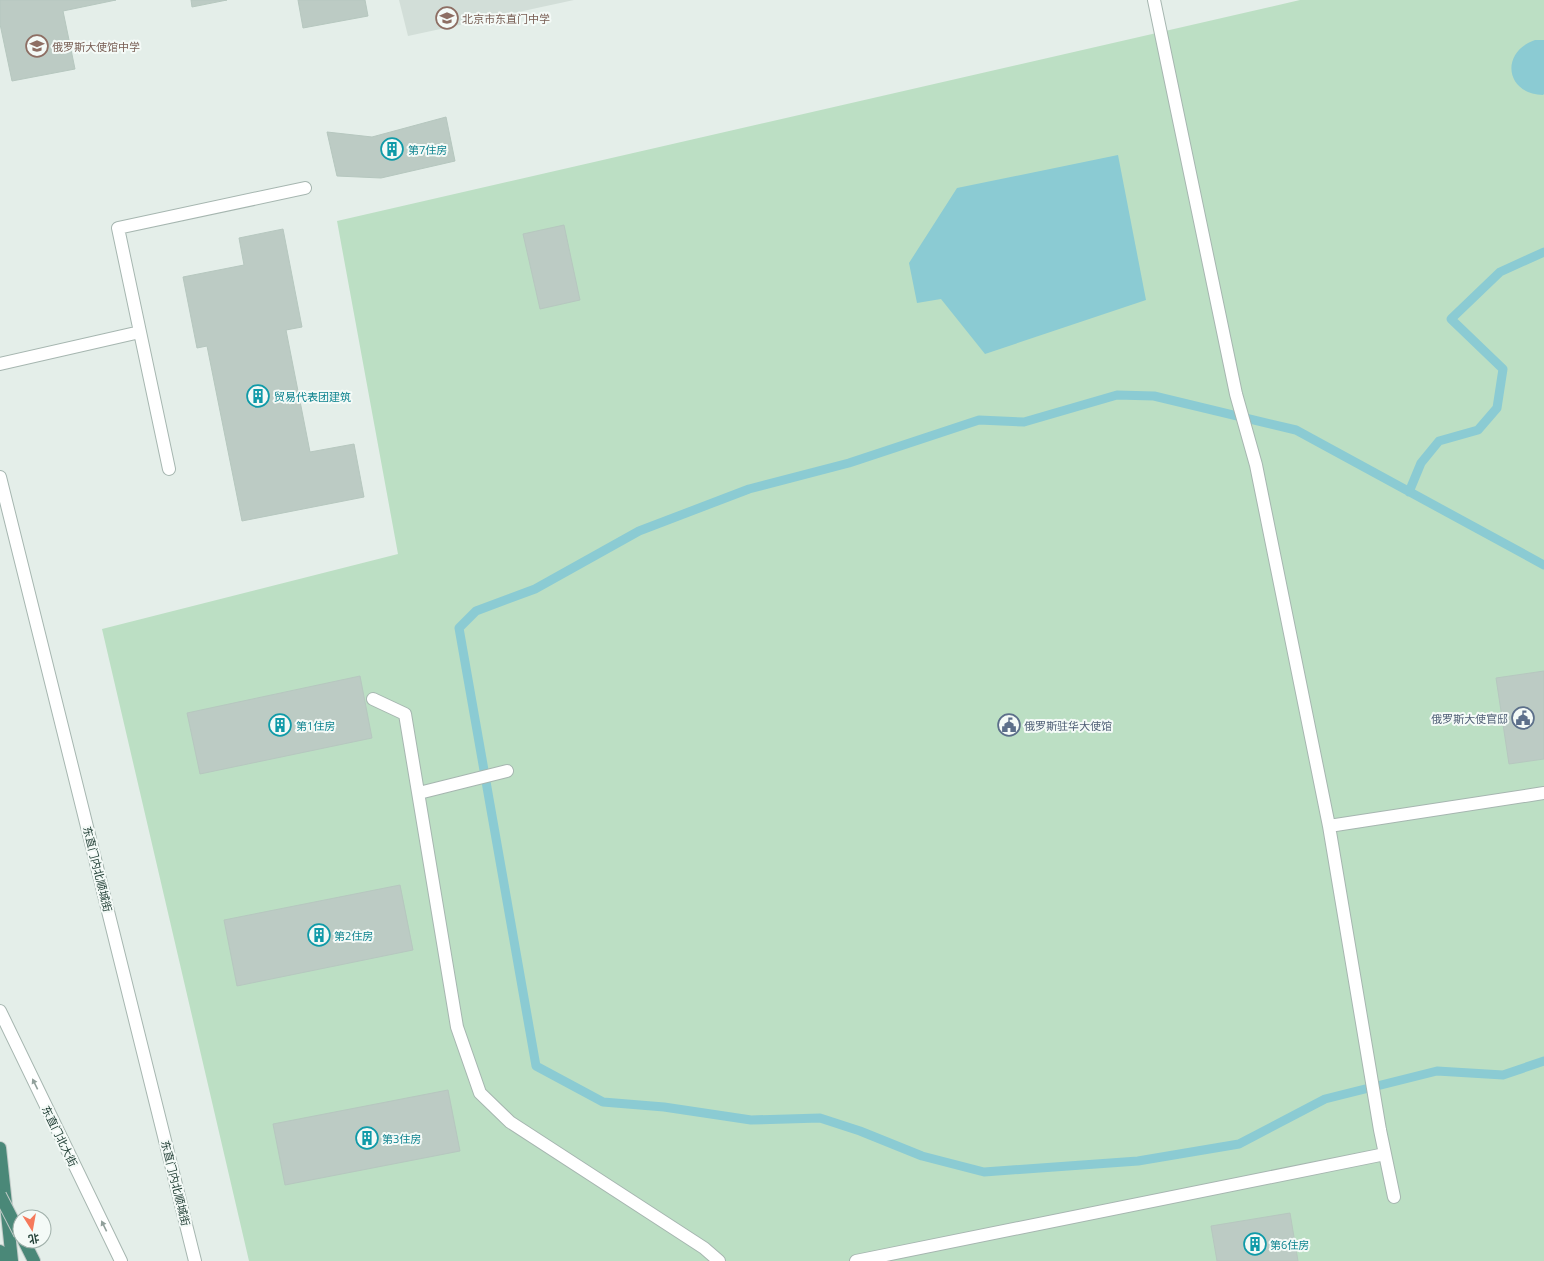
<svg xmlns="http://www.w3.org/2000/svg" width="1544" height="1261" font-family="'Open Sans','Noto Sans SC',sans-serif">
	<rect width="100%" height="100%" fill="#e4eee9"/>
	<path fill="#d2ded8" d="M399 0H574L408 36Z"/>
	<path fill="#bcdfc4" d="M1300 0H1544V1261H249L102 629 398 554 337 221Z"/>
	<path fill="#8bcbd3" d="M1535 40H1544V94L1543 95C1505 94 1500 52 1535 40Z
		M1118 155 1146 300 985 354 941 299 917 303 909 263 957 188Z"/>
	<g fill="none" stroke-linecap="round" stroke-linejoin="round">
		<path stroke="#8bcbd3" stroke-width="9" d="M1409 492 1421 463 1439 441 1478 430 1497 408 1503 369 1451 319 1500 272 1544 252
			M1544 565 1296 430 1154 396 1117 395 1024 422 979 420 849 463 749 489 639 531 535 589 476 611 459 628 536 1066 603 1102 664 1107 751 1120 820 1118 860 1131 922 1156 984 1172 1138 1161 1239 1144 1325 1099 1437 1071 1503 1075 1544 1061"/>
	</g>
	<path fill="#bccbc4" stroke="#b6c7bf" d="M0 0H116L63 11 75 69 12 81 0 24Z
		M191 0H227L192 7Z
		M298 0H365L368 16 303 28Z
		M446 117 455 161 381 178 337 176 327 132 372 137Z
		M564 225 580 300 540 309 523 234Z
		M283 229 302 327 286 330 310 452 354 444 364 497 242 521 207 346 197 348 183 277 244 265 239 238Z
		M1544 671V759L1509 764 1496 678Z
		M360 676 372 738 200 774 187 713Z
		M400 885 413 950 237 986 224 920Z
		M448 1090 460 1151 285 1185 273 1124Z
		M1290 1213 1298 1261H1217L1211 1226Z"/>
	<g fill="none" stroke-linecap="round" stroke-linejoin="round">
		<g stroke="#a6b6b0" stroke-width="14">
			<path id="service" d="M1154 0 1236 394 1256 465 1329 826 1380 1130 1394 1197
				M0 364 140 332
				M169 469 118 228 305 188
				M373 699 405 714 457 1027 480 1093 510 1122 704 1248 719 1261
				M419 793 507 771
				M1329 826 1544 793
				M856 1261 1385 1154"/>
		</g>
		<g stroke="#a6b6b0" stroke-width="14">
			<path id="minor" d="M0 477 195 1261"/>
		</g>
		<g stroke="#a6b6b0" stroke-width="14">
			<path id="tertiary" d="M0 1011 121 1261"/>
		</g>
		<g stroke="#c1cac7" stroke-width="14">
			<path id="trunk" d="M0 1148 12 1261
				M24 1241 34 1261
				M0 1251 6 1261"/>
		</g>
		<use href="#service" stroke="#fff" stroke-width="12"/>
		<use href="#minor" stroke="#fff" stroke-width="12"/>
		<use href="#tertiary" stroke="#fff" stroke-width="12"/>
		<use href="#trunk" stroke="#4a8878" stroke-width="12"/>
		<g stroke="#c1cac7" stroke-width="14" stroke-linecap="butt">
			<path id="trunk-bridge" d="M0 1195 20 1234"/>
		</g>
		<use href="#trunk-bridge" stroke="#4a8878" stroke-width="12"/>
	</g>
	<defs><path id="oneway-solid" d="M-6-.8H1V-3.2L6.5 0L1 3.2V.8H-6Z"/></defs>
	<g fill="#91a09b">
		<use href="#oneway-solid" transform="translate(35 1084) rotate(-116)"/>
		<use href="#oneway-solid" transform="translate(104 1226) rotate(-116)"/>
	</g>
	<defs>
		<g id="school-ring" transform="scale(1.15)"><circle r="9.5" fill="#f4faf7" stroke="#8d6e63" stroke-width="1.5"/><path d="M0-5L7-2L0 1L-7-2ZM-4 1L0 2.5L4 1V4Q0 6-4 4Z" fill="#8d6e63"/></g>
		<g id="building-ring" transform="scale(1.15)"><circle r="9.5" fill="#f4faf7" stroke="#0f9aa8" stroke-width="1.5"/><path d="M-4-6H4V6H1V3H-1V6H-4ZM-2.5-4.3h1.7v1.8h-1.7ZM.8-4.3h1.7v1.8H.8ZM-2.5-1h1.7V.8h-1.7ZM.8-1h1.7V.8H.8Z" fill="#0f9aa8"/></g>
		<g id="civic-ring" transform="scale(1.15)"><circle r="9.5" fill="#f4faf7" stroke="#5c6f8a" stroke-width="1.5"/><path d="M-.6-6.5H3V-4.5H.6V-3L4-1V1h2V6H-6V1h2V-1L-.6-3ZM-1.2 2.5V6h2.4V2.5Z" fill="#5c6f8a"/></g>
	</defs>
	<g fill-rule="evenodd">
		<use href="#school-ring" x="447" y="18"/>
		<use href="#school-ring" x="37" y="46"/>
		<use href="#building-ring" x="392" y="149"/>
		<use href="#building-ring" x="258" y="396"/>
		<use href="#civic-ring" x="1523" y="718"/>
		<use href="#building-ring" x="280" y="725"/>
		<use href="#civic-ring" x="1009" y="725"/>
		<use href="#building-ring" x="319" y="935"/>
		<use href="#building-ring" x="367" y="1138"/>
		<use href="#building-ring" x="1255" y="1244"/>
	</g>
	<g text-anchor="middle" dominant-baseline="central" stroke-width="4" stroke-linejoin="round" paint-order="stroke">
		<g font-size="11" fill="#785e54" stroke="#f4faf7" text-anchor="start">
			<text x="462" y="18">北京市东直门中学</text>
			<text x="52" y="46">俄罗斯大使馆中学</text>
		</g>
		<g font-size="11" fill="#0d838f" stroke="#f4faf7" text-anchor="start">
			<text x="408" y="149">第7住房</text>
			<text x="274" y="396">贸易代表团建筑</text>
			<text x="296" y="725">第1住房</text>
			<text x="334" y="935">第2住房</text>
			<text x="382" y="1138">第3住房</text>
			<text x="1270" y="1244">第6住房</text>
		</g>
		<g font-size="11" fill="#4e5e75" stroke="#f4faf7" text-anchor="end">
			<text x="1508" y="718">俄罗斯大使官邸</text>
			<text x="1024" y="725" text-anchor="start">俄罗斯驻华大使馆</text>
		</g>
		<g font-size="11" fill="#234037" stroke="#f4faf7">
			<text transform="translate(98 869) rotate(76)">东直门内北顺城街</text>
			<text transform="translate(60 1136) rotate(64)">东直门北大街</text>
			<text transform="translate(176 1183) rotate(76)">东直门内北顺城街</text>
		</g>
	</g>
	<g transform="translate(32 1229) rotate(169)"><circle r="19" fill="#f4faf7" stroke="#a0b0aa"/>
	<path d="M0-3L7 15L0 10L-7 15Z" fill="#f5795b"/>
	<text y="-6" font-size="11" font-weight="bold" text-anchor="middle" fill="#234037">北</text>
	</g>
</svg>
